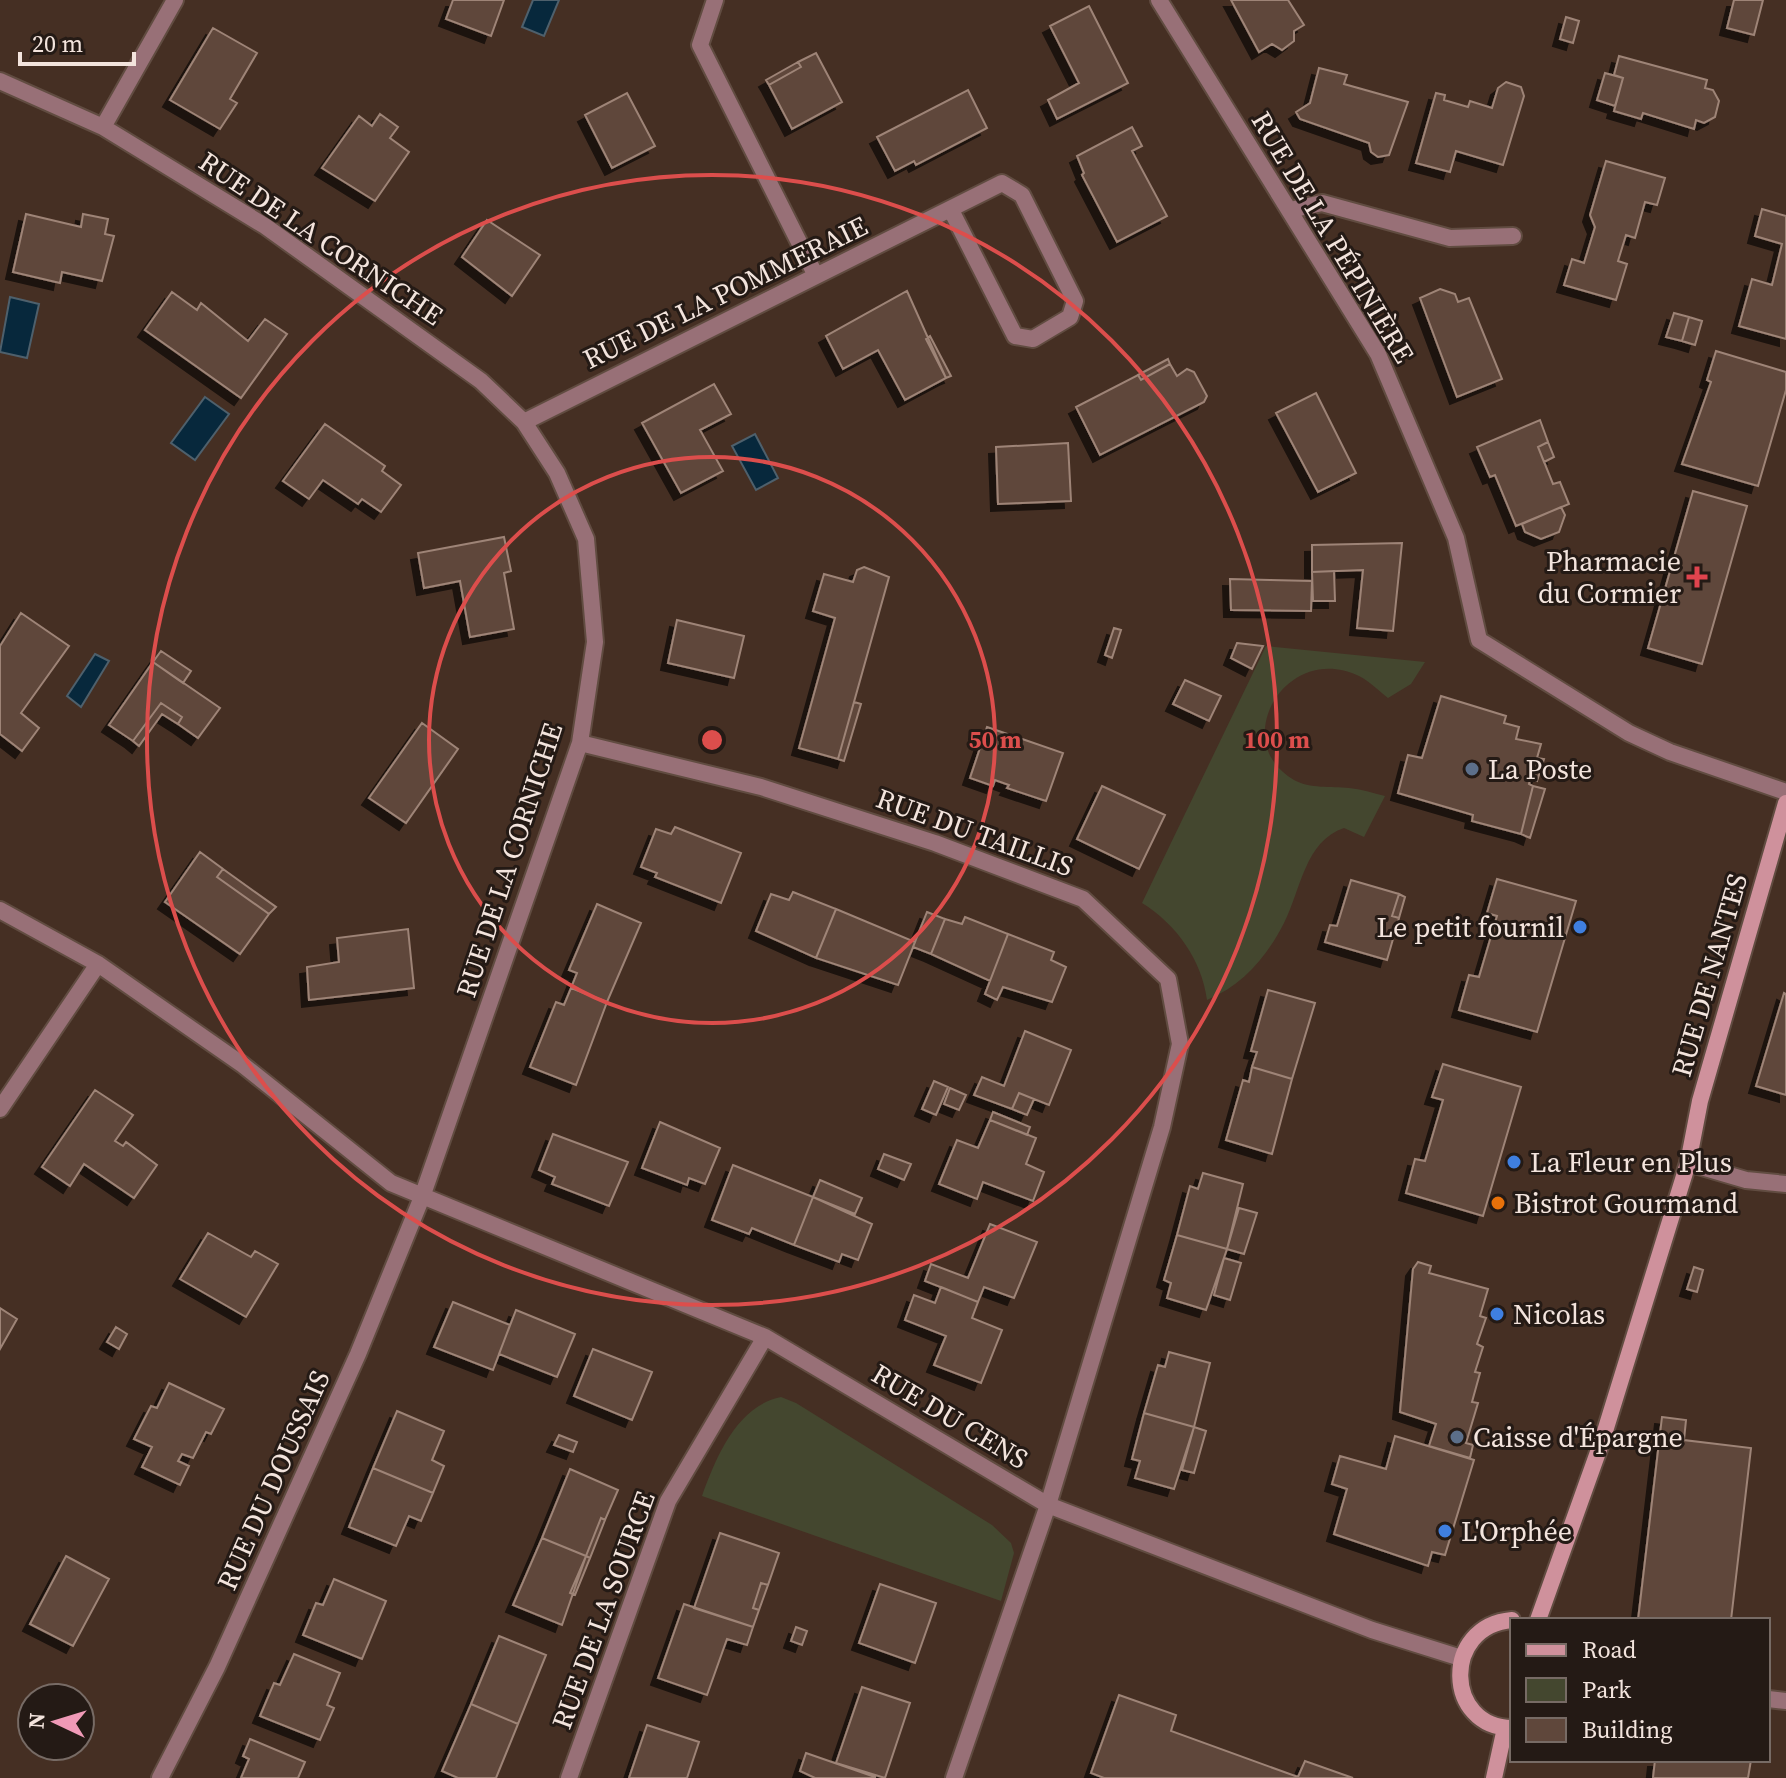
<svg xmlns="http://www.w3.org/2000/svg" width="1786" height="1778" font-family="'Source Serif 4',serif">
	<defs>
		<filter id="shadow"><feDropShadow dx="-7" dy="7" stdDeviation="0" flood-color="#0009"/></filter>
	</defs>
	<rect width="100%" height="100%" fill="#452f23"/>
	<path fill="#44472f" d="M1266 646 1425 662 1411 684 1388 698C1379 691 1369 681 1359 676 1287 641 1227 741 1294 780 1310 789 1331 786 1349 788 1361 789 1373 793 1385 796L1364 837 1344 828C1305 841 1301 889 1284 923 1266 958 1243 985 1207 1000 1202 960 1176 924 1142 903Z
		M781 1397 796 1403 992 1525 1011 1543 1014 1553 1001 1601 702 1496C716 1457 737 1406 781 1397Z"/>
	<path fill="#07283c" stroke="#4e606c" stroke-width="2" d="M533 0H559L544 36 522 27Z
		M10 297 39 304 27 358 0 352Z
		M205 397 229 414 195 460 171 443Z
		M755 434 778 478 756 490 732 446Z
		M95 654 109 661 81 707 67 696Z"/>
	<path fill="#5f473b" stroke="#9e8477" stroke-width="2" filter="url(#shadow)" d="M453 0H504L491 36 446 19Z
		M1231 0H1288L1304 25 1294 31V41L1282 50 1272 44 1259 52Z
		M1734 0H1763L1754 35 1727 28Z
		M1089 6 1128 83 1057 119 1048 100 1079 83 1050 26Z
		M1566 17 1579 21 1573 43 1560 39Z
		M213 28 257 53 230 99 237 103 220 129 170 100Z
		M816 53 842 102 792 129 769 85 801 67 798 62Z
		M1619 56 1707 80 1705 88 1713 90 1719 101 1715 117 1704 123 1696 120 1694 129 1643 113 1641 119 1614 111 1623 78 1614 75Z
		M798 62 801 67 769 85 766 80Z
		M1319 68 1347 75 1344 84 1408 102 1389 155 1378 157 1371 152 1369 143 1300 119 1296 112 1310 103Z
		M1605 73 1623 78 1615 106 1597 100Z
		M1506 82 1521 87 1524 96 1503 165 1456 151 1450 172 1416 163 1436 93 1445 95 1444 100 1468 107 1470 101 1492 108 1498 88Z
		M968 90 987 128 916 165 914 161 895 171 877 137Z
		M627 93 655 146 612 168 585 115Z
		M380 114 398 127 390 138 409 152 375 201 322 168 359 116 372 126Z
		M1132 127 1142 146 1132 151 1167 216 1117 242 1082 175 1084 173 1077 156Z
		M1606 161 1665 178 1657 205 1645 202 1635 238 1626 235 1618 261 1627 264 1616 300 1564 285 1572 259 1584 263 1595 227 1590 215Z
		M1762 209 1786 216V339L1739 326 1752 279 1772 285 1782 244 1755 236Z
		M26 214 81 227 83 214 108 219 105 234 114 236 102 281 62 272 60 283 13 272Z
		M487 220 540 255 512 296 462 257Z
		M1440 289 1455 294 1458 302 1469 298 1502 379 1457 397 1420 298Z
		M907 291 946 378 905 400 878 350 843 369 826 336Z
		M172 292 197 310 201 303 248 341 265 319 287 334 241 398 145 330Z
		M1674 313 1689 317 1682 341 1666 337Z
		M1689 317 1702 321 1695 345 1682 341Z
		M930 336 951 376 946 378 926 339Z
		M1716 351 1786 372V390L1758 486 1682 464 1711 382 1707 380Z
		M1168 359 1170 364 1141 380 1138 375Z
		M1170 364 1177 376 1187 369 1194 372 1207 396 1204 402 1100 455 1076 407 1138 375 1141 380Z
		M714 384 731 414 700 430 723 471 681 493 642 423Z
		M1316 393 1356 473 1318 492 1276 413Z
		M1540 420 1548 442 1538 447 1553 484 1560 482 1569 504 1516 526 1495 475 1490 477 1477 447Z
		M325 424 385 466 382 471 401 485 381 512 362 499 358 504 323 480 309 499 283 481Z
		M1548 442 1554 457 1544 462 1538 447Z
		M1068 443 1071 501 998 504 996 447Z
		M1693 491 1747 506 1702 664 1648 648Z
		M1561 507 1565 515 1559 532 1541 539 1525 532 1522 524Z
		M504 537 511 571 504 573 514 629 470 637 460 581 424 588 418 553Z
		M1402 543 1393 631 1357 628 1363 570 1312 572V545Z
		M864 567 889 577 838 759 799 748 835 618 813 611 824 574 853 582 857 570Z
		M1334 571 1335 601H1313L1312 572Z
		M1230 579 1312 581 1311 611 1231 610Z
		M21 613 69 646 21 713 39 728 22 751 0 734V646Z
		M677 620 744 636 734 678 668 663Z
		M1114 628 1121 630 1112 658 1105 655Z
		M1237 643 1263 646 1252 669 1231 658Z
		M161 651 191 671 183 683 153 662Z
		M153 662 220 708 198 738 178 724 182 717 161 703 133 741 109 725Z
		M1185 680 1221 696 1209 721 1173 704Z
		M1441 696 1506 716 1504 723 1519 727 1516 739 1541 744 1537 758 1544 759 1537 781 1530 779 1529 784 1533 786 1521 834 1472 821 1473 815 1398 793 1408 755 1422 758Z
		M854 702 861 704 844 761 838 759Z
		M161 703 182 717 178 724 162 714 139 746 133 741Z
		M422 723 458 749 406 823 369 798Z
		M987 727 1063 753 1046 801 1007 788 1009 785 995 780 993 786 970 778Z
		M1102 786 1165 815 1139 869 1077 839Z
		M1533 786 1545 789 1530 838 1521 834Z
		M675 827 741 853 721 903 655 877 657 873 641 867 656 829 671 834Z
		M200 852 223 869 217 877 269 914 240 954 165 902Z
		M223 869 276 907 269 914 217 877Z
		M1497 879 1576 901 1537 1032 1459 1010 1469 975 1479 977 1497 916 1487 913Z
		M1351 880 1399 894 1392 916 1399 918 1387 960 1325 942 1330 925 1337 926Z
		M793 892 836 909 816 958 756 931 771 894 789 900Z
		M1399 894 1405 897 1399 918 1392 916Z
		M597 904 641 923 607 1002 571 988 577 973 569 970Z
		M836 909 915 942 898 985 816 958Z
		M927 912 945 919 931 954 913 947Z
		M965 917 1008 934 990 981 931 954 945 919 962 924Z
		M408 929 414 988 309 1000 307 967 339 962 337 938Z
		M1008 934 1054 952 1051 960 1066 967 1052 1002 1003 987 997 1000 985 994Z
		M571 988 607 1002 576 1085 530 1067 556 1002 564 1005Z
		M1268 990 1315 1003 1292 1079 1252 1067 1257 1052 1251 1051Z
		M1784 993 1786 994V1095L1756 1086Z
		M1025 1031 1071 1050 1049 1105 1019 1093 1012 1109 974 1095 982 1077 1004 1086Z
		M1443 1064 1521 1087 1483 1216 1406 1193 1415 1159 1425 1161 1443 1100 1432 1097Z
		M1252 1067 1292 1079 1272 1154 1226 1140 1243 1080 1249 1082Z
		M934 1081 948 1087 936 1115 922 1109Z
		M950 1088 966 1095 959 1110 944 1104Z
		M95 1090 133 1115 115 1141 123 1146 126 1142 157 1165 134 1198 84 1164 70 1186 42 1167Z
		M1019 1093 1034 1099 1027 1115 1012 1109Z
		M993 1112 1030 1127 1027 1135 990 1120Z
		M990 1120 1036 1138 1026 1164 1044 1172 1033 1201 983 1182 977 1199 939 1184 957 1140 978 1148Z
		M660 1122 720 1148 705 1184 689 1178 687 1185 642 1168Z
		M553 1134 628 1162 609 1206 552 1184 555 1177 539 1170Z
		M884 1154 911 1164 904 1180 878 1169Z
		M733 1165 813 1197 794 1245 752 1228 749 1234 712 1220Z
		M1203 1173 1243 1184 1227 1249 1177 1235 1190 1186 1198 1189Z
		M820 1180 862 1198 855 1214 813 1197Z
		M813 1197 872 1224 858 1260 842 1254 839 1262 794 1245Z
		M1239 1208 1257 1213 1244 1254 1227 1249Z
		M990 1224 1037 1242 1014 1298 984 1287 978 1302 925 1281 931 1264 968 1278Z
		M208 1233 251 1257 255 1251 278 1264 246 1317 180 1279Z
		M1177 1235 1227 1249 1206 1310 1167 1298 1171 1283 1164 1280Z
		M1224 1258 1241 1263 1230 1300 1214 1295Z
		M1418 1262 1431 1266 1429 1273 1488 1289 1480 1316 1486 1318 1477 1344 1483 1347 1475 1372 1480 1373 1472 1402 1478 1403 1466 1443 1473 1445 1470 1458 1429 1446 1436 1424 1400 1412 1413 1269Z
		M1694 1267 1703 1270 1697 1292 1687 1289Z
		M941 1287 978 1302 972 1318 1002 1330 981 1383 934 1365 946 1336 905 1320 914 1295 935 1303Z
		M453 1302 510 1325 493 1370 434 1347Z
		M0 1308 17 1319 0 1349Z
		M516 1310 575 1334 557 1377 499 1354Z
		M116 1327 127 1334 119 1349 107 1342Z
		M593 1349 652 1372 632 1420 574 1396Z
		M1169 1352 1210 1363 1194 1427 1144 1413 1158 1365 1165 1367Z
		M169 1383 224 1409 211 1434 206 1432 193 1458 182 1454 178 1461 189 1466 180 1485 142 1467 152 1447 134 1439 151 1406 157 1408Z
		M397 1411 444 1431 432 1460 444 1466 433 1493 373 1468Z
		M1144 1413 1194 1427 1174 1489 1135 1478 1140 1461 1132 1459Z
		M1662 1417 1686 1420 1684 1440 1751 1448 1731 1620H1638Z
		M1194 1427 1206 1431 1194 1473 1182 1470Z
		M559 1435 577 1442 573 1452 554 1445Z
		M1395 1436 1474 1460 1445 1555 1432 1552 1428 1566 1334 1534 1347 1489 1332 1484 1340 1456 1386 1469Z
		M373 1468 433 1493 421 1521 409 1516 396 1546 349 1527Z
		M570 1469 618 1490 605 1520 601 1518 586 1556 542 1538Z
		M601 1518 605 1520 590 1558 586 1556Z
		M720 1533 779 1553 768 1585 761 1583 753 1608 759 1610 753 1627 694 1608Z
		M542 1538 586 1556 562 1625 513 1605Z
		M66 1556 109 1579 73 1646 30 1624Z
		M586 1556 590 1558 575 1595 570 1593Z
		M334 1579 386 1601 362 1659 303 1635 316 1603 323 1605Z
		M761 1583 768 1585 759 1610 753 1608Z
		M880 1584 936 1603 915 1663 859 1643Z
		M684 1604 753 1627 747 1645 727 1639 707 1695 658 1678Z
		M796 1627 807 1631 802 1645 791 1641Z
		M499 1636 546 1655 518 1724 471 1704Z
		M294 1654 340 1673 327 1705 334 1708 320 1740 260 1716 274 1683 280 1685Z
		M862 1687 910 1703 885 1778 836 1763Z
		M1119 1695 1176 1715 1171 1731 1298 1777 1305 1761 1353 1778H1104L1091 1773Z
		M471 1704 518 1724 496 1778H458L442 1771Z
		M647 1725 699 1742 687 1778H629Z
		M250 1739 305 1762 298 1778H241L249 1759 243 1756Z
		M806 1753 875 1777V1778H815L800 1771Z
		M1655 1760H1751L1748 1778H1653Z"/>
	<g fill="none" stroke-linecap="round" stroke-linejoin="round">
		<g stroke="#614c41" stroke-width="20">
			<path id="street" d="M715 0 700 45 815 274
				M1159 0 1378 354 1456 538 1479 640 1629 733 1670 752 1786 792
				M0 81 103 127 265 226 481 381 524 422 557 473 586 539 595 642 580 743 422 1197 358 1354 217 1667 160 1778
				M103 127 175 0
				M1290 210 1322 203 1450 238 1513 236
				M524 422 1002 183 1022 195 1075 301 1070 317 1033 339 1015 336 951 210
				M580 743 761 787 935 843 1083 899 1168 979 1180 1044 1162 1127 1048 1505 954 1778
				M0 910 98 964 243 1065 391 1183 765 1337 1048 1505 1372 1630 1461 1658
				M0 1109 98 964
				M1688 1163 1746 1180 1786 1184
				M1768 1699 1786 1701
				M569 1778 668 1501 765 1337"/>
		</g>
		<g stroke="#614c41" stroke-width="20">
			<path id="secondary" d="M1512 1620C1441 1626 1445 1728 1512 1728
				M1538 1620 1602 1441 1688 1163 1700 1101 1786 803
				M1494 1778 1505 1728"/>
		</g>
		<use href="#street" stroke="#987077" stroke-width="16"/>
		<use href="#secondary" stroke="#cf919c" stroke-width="16"/>
	</g>
	<g fill="none" stroke="#dc4e4c" stroke-width="4">
		<circle cx="712" cy="740" r="283"/>
		<circle cx="712" cy="740" r="565"/>
	</g>
	<path fill="#e0444e" stroke="#241a15" stroke-width="3" d="M1693 565h8v8h8v8h-8v8h-8v-8h-8v-8h8z"/>
	<g fill="#5c6f8a" stroke="#241a15" stroke-width="3">
		<circle cx="1472" cy="769" r="8"/>
		<circle cx="1457" cy="1437" r="8"/>
	</g>
	<g fill="#3f7fe0" stroke="#241a15" stroke-width="3">
		<circle cx="1580" cy="927" r="8"/>
		<circle cx="1514" cy="1162" r="8"/>
		<circle cx="1497" cy="1314" r="8"/>
		<circle cx="1445" cy="1531" r="8"/>
	</g>
	<circle fill="#e8710a" stroke="#241a15" stroke-width="3" cx="1498" cy="1203" r="8"/>
	<g text-anchor="middle" dominant-baseline="central" stroke-width="6" stroke-linejoin="round" paint-order="stroke">
		<g font-size="28" fill="#f3e4dd" stroke="#241a15">
			<text transform="translate(1333 237) rotate(59)">RUE DE LA PÉPINIÈRE</text>
			<text transform="translate(321 238) rotate(34)">RUE DE LA CORNICHE</text>
			<text transform="translate(725 292) rotate(-26)">RUE DE LA POMMERAIE</text>
			<text transform="translate(975 832) rotate(20)">RUE DU TAILLIS</text>
			<text transform="translate(509 860) rotate(-72)">RUE DE LA CORNICHE</text>
			<text transform="translate(1709 975) rotate(-74)">RUE DE NANTES</text>
			<text transform="translate(950 1416) rotate(31)">RUE DU CENS</text>
			<text transform="translate(273 1480) rotate(-66)">RUE DU DOUSSAIS</text>
			<text transform="translate(603 1610) rotate(-70)">RUE DE LA SOURCE</text>
		</g>
		<g font-size="28" fill="#f3e4dd" stroke="#241a15" text-anchor="start">
			<text x="1681" y="561" text-anchor="end">Pharmacie<tspan x="1681" dy="32">du Cormier</tspan></text>
			<text x="1488" y="769">La Poste</text>
			<text x="1564" y="927" text-anchor="end">Le petit fournil</text>
			<text x="1530" y="1162">La Fleur en Plus</text>
			<text x="1514" y="1203">Bistrot Gourmand</text>
			<text x="1513" y="1314">Nicolas</text>
			<text x="1473" y="1437">Caisse d'Épargne</text>
			<text x="1461" y="1531">L'Orphée</text>
		</g>
	</g>
	<circle cx="712" cy="740" r="12" fill="#dc4e4c" stroke="#241a15" stroke-width="4"/>
	<g font-size="24" text-anchor="middle" font-weight="bold" fill="#dc4e4c" stroke="#241a15" stroke-width="6" stroke-linejoin="round" paint-order="stroke">
		<text x="995" y="748">50 m</text>
		<text x="1277" y="748">100 m</text>
	</g>
	<rect x="1510" y="1618" width="260" height="144" fill="#241a15" stroke="#776b65" stroke-width="2"/>
	<rect x="1526" y="1644" width="40" height="12" fill="#cf919c" stroke="#776b65" stroke-width="2"/>
	<text x="1582" y="1658" font-size="24" fill="#f3e4dd">Road</text>
	<rect x="1526" y="1678" width="40" height="24" fill="#44472f" stroke="#776b65" stroke-width="2"/>
	<text x="1582" y="1698" font-size="24" fill="#f3e4dd">Park</text>
	<rect x="1526" y="1718" width="40" height="24" fill="#5f473b" stroke="#776b65" stroke-width="2"/>
	<text x="1582" y="1738" font-size="24" fill="#f3e4dd">Building</text>
	<g transform="translate(56 1722) rotate(274)"><circle r="38" fill="#241a15" stroke="#776b65" stroke-width="2"/>
	<path d="M0-6L14 30L0 20L-14 30Z" fill="#f09ab7"/>
	<text y="-12" font-size="22" font-weight="bold" text-anchor="middle" fill="#f3e4dd">N</text>
	</g>
	<path d="M20 52v12h114v-12" fill="none" stroke="#f3e4dd" stroke-width="4"/>
	<text x="32" y="52" font-size="24" fill="#f3e4dd" stroke="#241a15" stroke-width="6" paint-order="stroke">20 m</text>
</svg>
